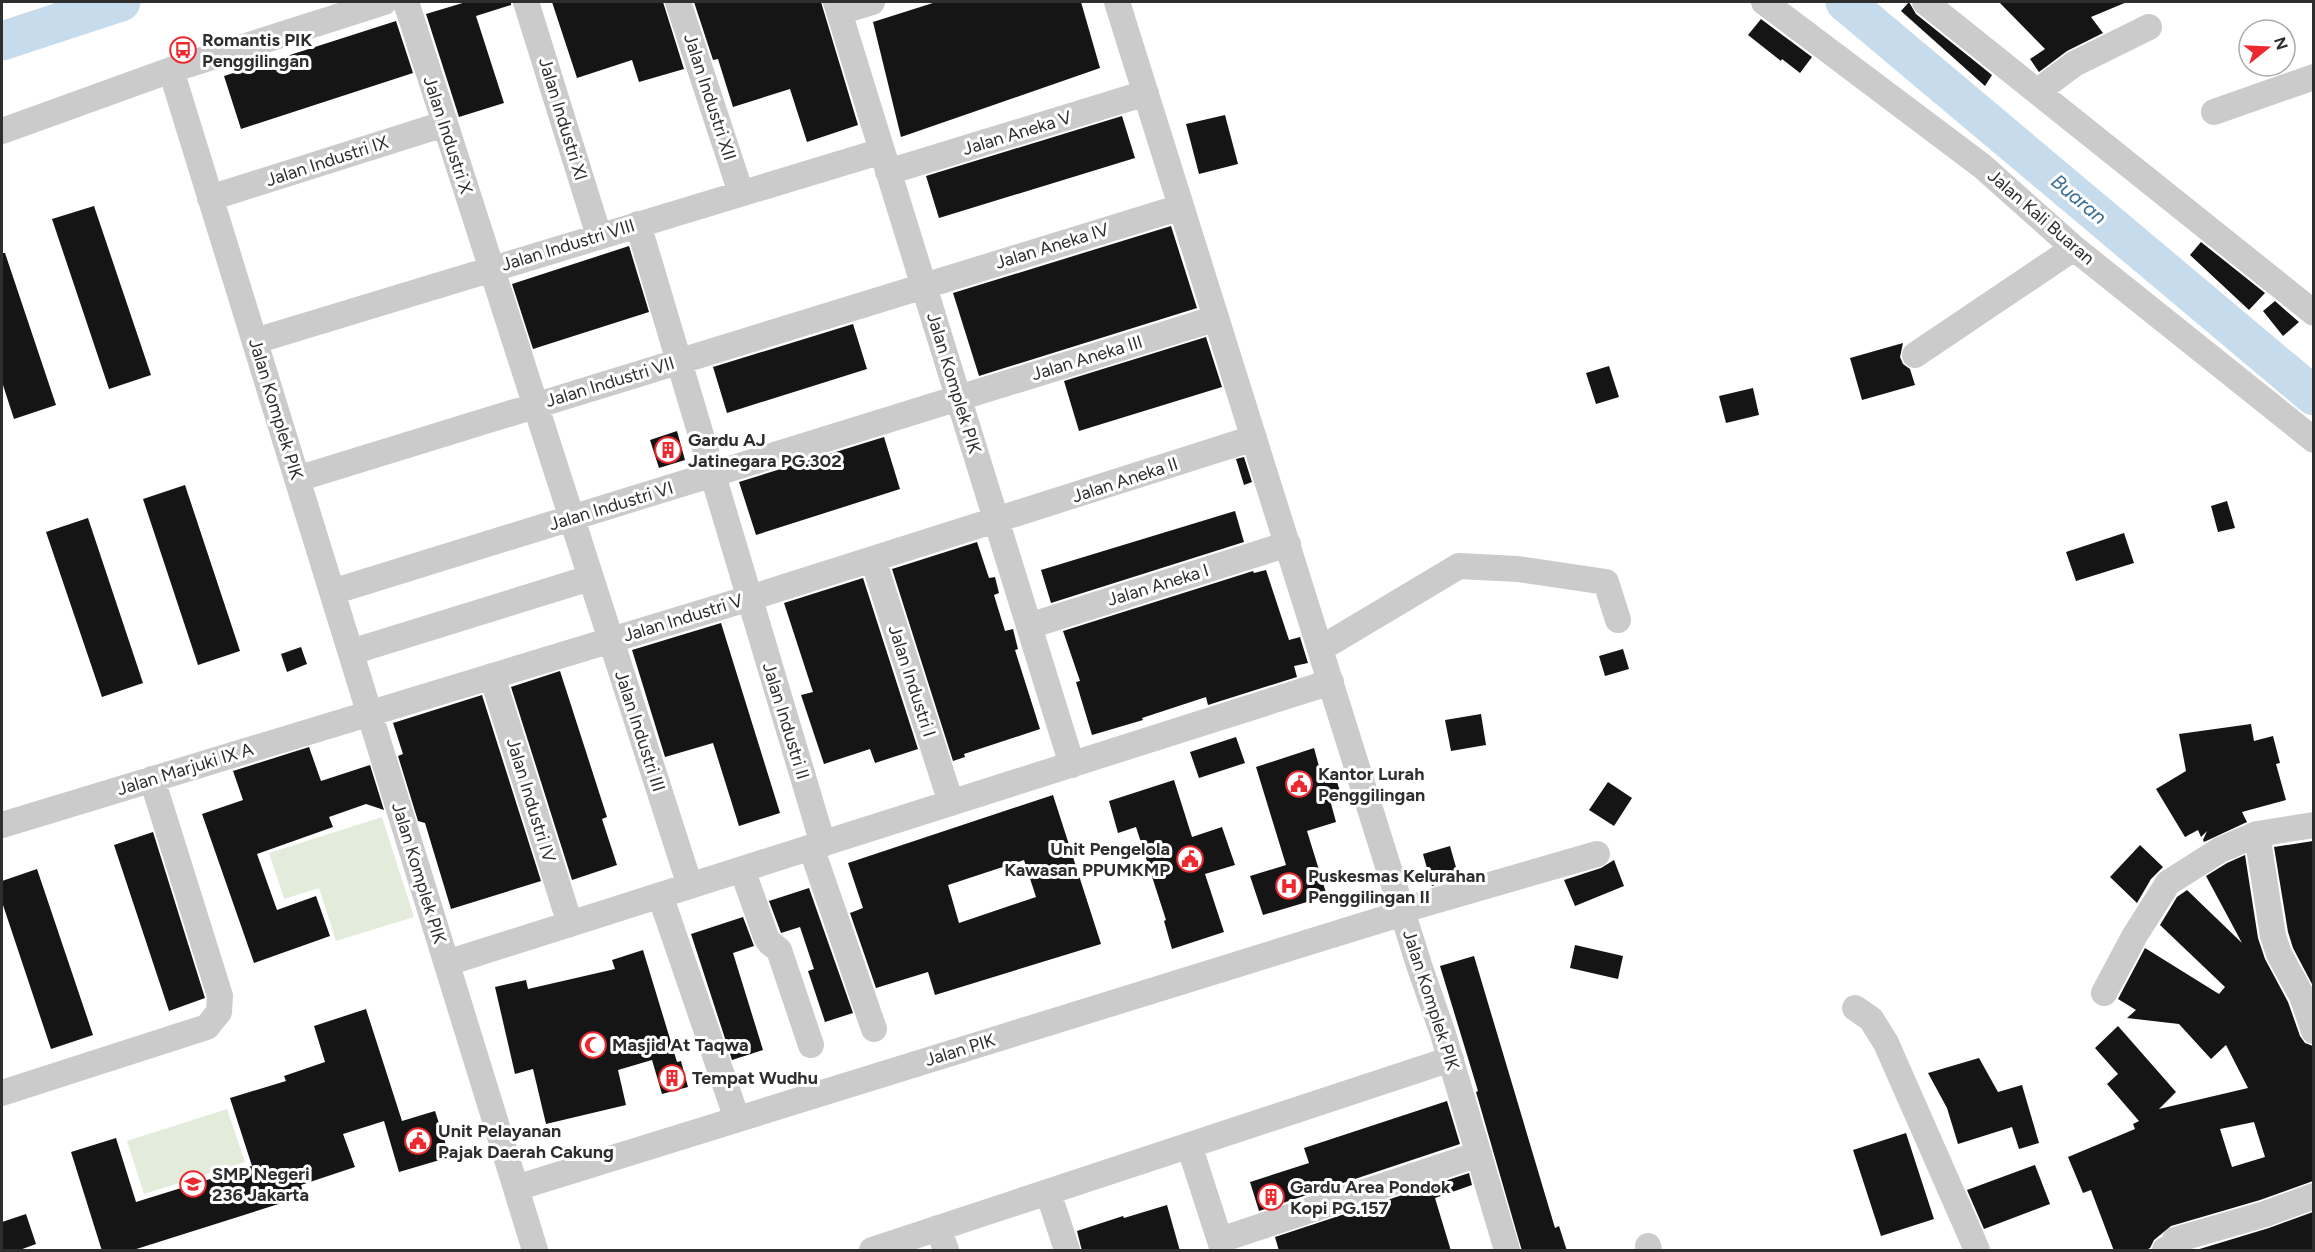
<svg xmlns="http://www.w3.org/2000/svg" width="2315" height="1252" font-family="Figtree,sans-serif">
	<rect width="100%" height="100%" fill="#fff"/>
	<path fill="#e3ecdb" d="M382 817 414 917 336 941 319 888 284 899 269 853Z
		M227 1109 245 1162 144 1194 127 1141Z"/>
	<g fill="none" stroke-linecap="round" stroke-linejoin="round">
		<path stroke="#c6dced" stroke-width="39" d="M1845 2 2314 396
			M2 41 121 2"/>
	</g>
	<path fill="#151515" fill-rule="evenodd" d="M466 2H511V5L476 16 504 103 459 117 426 14Z
		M552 2H663L684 69 639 82 632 60 577 78Z
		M694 2H821L858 125 807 142 790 89 733 107 718 59 713 60Z
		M936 2H1081L1100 68 901 137 873 22Z
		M1909 2 1916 14 1992 75 1985 86 1901 11Z
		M1999 2H2127L2091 17 2103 33 2067 51 2039 72 2030 59 2045 49Z
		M1761 19 1812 57 1800 73 1782 59 1781 61 1748 35Z
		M396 21 413 73 241 129 224 76Z
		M1225 115 1238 164 1199 174 1186 124Z
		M1122 116 1135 158 939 218 926 176Z
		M94 206 151 375 109 389 52 219Z
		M1171 226 1197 308 979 376 953 293Z
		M2201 242 2265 293 2249 310 2190 255Z
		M629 246 649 312 533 349 512 284Z
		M2 253H5L56 405 14 419 2 382Z
		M2275 301 2299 322 2283 336 2263 311Z
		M853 324 867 369 727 413 713 367Z
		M1206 337 1222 387 1079 431 1064 381Z
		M1903 343 1900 357 1903 364 1910 369 1915 385 1862 400 1850 358Z
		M1609 366 1619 397 1596 404 1586 373Z
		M1753 388 1759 415 1726 423 1719 396Z
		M677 431 685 460 659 468 650 440Z
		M884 437 900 489 756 535 739 482Z
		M1244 457 1252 482 1244 485 1236 459Z
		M185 485 240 651 198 665 143 499Z
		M2227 501 2235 528 2218 532 2211 506Z
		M1235 511 1244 542 1051 603 1041 570Z
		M88 518 143 683 102 697 46 532Z
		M2124 533 2134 563 2076 581 2066 552Z
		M977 542 989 578 995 577 999 593 994 595 1005 631 1013 629 1018 649 1015 650 1040 729 964 754 965 757 953 761 892 569Z
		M1266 570 1289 640 1300 637 1308 663 1294 666 1297 677 1208 705 1206 697 1142 718 1143 720 1092 735 1076 682 1080 681 1063 631 1253 571 1254 573Z
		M863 578 918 749 875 763 870 749 824 764 801 695 813 692 784 603Z
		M721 623 780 813 739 826 713 743 665 757 632 650Z
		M301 647 307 664 287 672 281 654Z
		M1623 649 1629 669 1605 676 1599 656Z
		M560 671 607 817 602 819 617 865 572 880 511 687Z
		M482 695 541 881 451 909 425 823 418 821 398 756 403 754 393 723Z
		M1481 714 1486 745 1451 751 1445 720Z
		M2251 724 2254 741 2273 736 2280 763 2276 764 2286 800 2242 812 2247 822 2204 842 2203 840 2207 831 2201 837 2198 830 2185 837 2156 789 2186 771 2179 734Z
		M1236 737 1245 763 1199 778 1190 752Z
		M309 747 321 781 370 765 384 810 366 804 329 817 333 827 257 854 277 910 316 896 330 936 254 963 202 814 243 800 233 771Z
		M1314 748 1320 770 1332 767 1342 797 1330 800 1336 822 1307 831 1327 896 1263 915 1250 876 1286 865 1256 767Z
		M1174 780 1192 837 1222 827 1235 865 1205 874 1224 932 1172 949 1164 921 1166 920 1136 827 1118 833 1109 801Z
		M1608 782 1632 798 1614 826 1589 810Z
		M1053 795 1101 944 935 995 928 972 876 988 850 913 863 908 848 863ZM1024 860 1036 897 959 923 948 885Z
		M153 832 205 998 169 1011 114 845Z
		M2313 841V986L2293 948 2288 932 2274 847Z
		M2140 845 2163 867 2151 879 2137 903 2110 877Z
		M1450 846 1459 878 1432 886 1423 854Z
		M2245 855 2258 938 2265 959 2288 1002 2300 1036 2305 1043 2313 1046V1181L2260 1200 2171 1226 2154 1240 2150 1248 2144 1251H2114L2091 1190 2083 1193 2068 1157 2135 1129 2133 1124 2139 1121 2107 1084 2118 1074 2095 1048 2118 1026 2176 1092 2159 1109 2248 1088 2226 1045 2211 1059 2179 1024 2127 1018 2136 1010 2118 999 2145 948 2219 994 2225 987 2160 925 2177 897 2187 890 2242 943 2206 876 2227 863ZM2254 1122 2265 1157 2232 1167 2220 1129Z
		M1614 860 1624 886 1575 906 1564 880 1601 868Z
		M37 869 93 1035 51 1049 2 902V881Z
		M809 888 853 1013 825 1022 808 971 814 969 800 927 781 933 769 901Z
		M743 917 754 946 733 953 763 1050 732 1060 691 934Z
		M1575 945 1623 956 1618 979 1570 968Z
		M643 950 677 1062 681 1061 688 1087 662 1094 652 1060 618 1070 626 1105 546 1124 533 1069 515 1074 495 987 526 980 528 989 615 969 612 960Z
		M1474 956 1555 1228 1559 1226 1567 1251H1522L1476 1092 1478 1091 1440 966Z
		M366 1009 402 1121 435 1111 450 1157 399 1172 384 1121 343 1134 355 1167 301 1185 304 1196 130 1251H102L71 1152 116 1138 136 1202 252 1166 230 1098 286 1081 284 1076 325 1062 314 1026Z
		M1979 1058 1998 1092 2022 1085 2039 1143 2019 1149 2012 1127 1958 1144 1947 1108 1928 1073Z
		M1447 1101 1460 1144 1259 1211 1250 1182 1309 1163 1304 1148Z
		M1906 1133 1934 1219 1881 1236 1853 1150Z
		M2035 1165 2050 1204 1984 1229 1967 1190Z
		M1469 1173 1472 1185 1435 1198 1451 1251H1279L1275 1237Z
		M1167 1205 1180 1251H1082L1077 1231 1123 1216 1124 1218Z
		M2313 1212V1251H2193L2269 1228Z
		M26 1214 36 1244 17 1251H2V1222Z"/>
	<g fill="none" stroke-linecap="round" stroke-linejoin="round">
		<path stroke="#cbcbcb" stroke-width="26" d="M406 2 690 886
			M526 2 599 236
			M678 2 741 193
			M836 2 1072 765
			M1117 2 1419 965 1443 1034 1507 1250
			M1764 2 1982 166 2074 248 2314 440
			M1925 2 2314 313
			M839 12 872 2
			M171 70 535 1250
			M2038 91 2074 64 2149 27
			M2214 112 2314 77
			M2 131 171 70 384 2
			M888 172 1146 93
			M210 198 444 124
			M638 224 823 844
			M255 341 882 151
			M1915 355 2074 248
			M297 479 1181 207
			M873 559 951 803
			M332 592 1201 323 1216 317
			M1029 626 1288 544
			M1320 649 1459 566 1518 569 1606 582 1618 620
			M351 652 590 578
			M492 676 570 924
			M2 825 750 598 1254 438
			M2257 834 2273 936 2279 954 2302 996 2314 1031
			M811 847 874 1029
			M742 869 766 937 770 943 779 950 811 1045
			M660 895 737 1119
			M1403 910 1597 854
			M447 963 1331 682
			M2104 993 2135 935 2168 883 2220 850 2257 834 2314 825
			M1855 1008 1871 1019 1886 1043 1977 1250
			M2 1093 207 1027 219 1012 220 996 152 779
			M1189 1145 1223 1250
			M516 1188 1403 913
			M1048 1192 1067 1250
			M938 1228 946 1250
			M1220 1240 1479 1154
			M1648 1246 1649 1250
			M872 1250 1451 1059
			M2165 1250 2173 1247 2175 1240 2265 1214 2314 1196"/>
	</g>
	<defs>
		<g id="bus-ring" transform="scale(1.35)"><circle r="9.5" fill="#fff" stroke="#ed282e" stroke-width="1.5"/><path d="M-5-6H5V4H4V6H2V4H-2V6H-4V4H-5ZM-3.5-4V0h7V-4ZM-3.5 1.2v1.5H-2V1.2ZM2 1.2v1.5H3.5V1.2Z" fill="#ed282e"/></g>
		<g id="building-ring" transform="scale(1.35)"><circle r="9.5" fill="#fff" stroke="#ed282e" stroke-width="1.5"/><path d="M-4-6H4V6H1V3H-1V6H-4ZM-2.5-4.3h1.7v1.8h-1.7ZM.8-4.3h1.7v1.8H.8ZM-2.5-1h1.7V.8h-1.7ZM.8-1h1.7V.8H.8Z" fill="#ed282e"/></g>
		<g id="civic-ring" transform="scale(1.35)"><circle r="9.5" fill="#fff" stroke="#ed282e" stroke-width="1.5"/><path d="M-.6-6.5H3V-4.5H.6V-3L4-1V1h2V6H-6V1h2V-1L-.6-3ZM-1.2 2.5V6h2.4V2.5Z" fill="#ed282e"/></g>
		<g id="hospital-ring" transform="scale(1.35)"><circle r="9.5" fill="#fff" stroke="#ed282e" stroke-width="1.5"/><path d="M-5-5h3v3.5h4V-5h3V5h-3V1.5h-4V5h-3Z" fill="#ed282e"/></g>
		<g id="mosque-ring" transform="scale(1.35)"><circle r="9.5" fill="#fff" stroke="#ed282e" stroke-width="1.5"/><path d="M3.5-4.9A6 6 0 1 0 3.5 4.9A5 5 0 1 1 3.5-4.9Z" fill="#ed282e"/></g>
		<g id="school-ring" transform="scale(1.35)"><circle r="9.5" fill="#fff" stroke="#ed282e" stroke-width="1.5"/><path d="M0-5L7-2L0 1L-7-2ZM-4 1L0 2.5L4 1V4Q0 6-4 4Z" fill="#ed282e"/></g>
	</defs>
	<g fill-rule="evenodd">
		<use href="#bus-ring" x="183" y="50"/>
		<use href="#building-ring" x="668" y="450"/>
		<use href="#civic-ring" x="1299" y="784"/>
		<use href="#civic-ring" x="1190" y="859"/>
		<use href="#hospital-ring" x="1289" y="886"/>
		<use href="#mosque-ring" x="593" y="1045"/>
		<use href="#building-ring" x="672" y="1078"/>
		<use href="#civic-ring" x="418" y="1141"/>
		<use href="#school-ring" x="193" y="1184"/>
		<use href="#building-ring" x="1271" y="1197"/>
	</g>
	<g text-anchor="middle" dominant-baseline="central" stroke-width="6" stroke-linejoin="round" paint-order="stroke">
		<g font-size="18" font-weight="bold" fill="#2e2e2e" stroke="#fff" text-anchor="start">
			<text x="202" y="40">Romantis PIK<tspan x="202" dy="21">Penggilingan</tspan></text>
			<text x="688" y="440">Gardu AJ<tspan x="688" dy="21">Jatinegara PG.302</tspan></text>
			<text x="1318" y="774">Kantor Lurah<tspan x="1318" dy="21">Penggilingan</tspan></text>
			<text x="1170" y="849" text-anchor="end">Unit Pengelola<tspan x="1170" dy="21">Kawasan PPUMKMP</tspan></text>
			<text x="1308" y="876">Puskesmas Kelurahan<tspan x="1308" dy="21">Penggilingan II</tspan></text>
			<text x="612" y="1045">Masjid At Taqwa</text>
			<text x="692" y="1078">Tempat Wudhu</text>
			<text x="438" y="1131">Unit Pelayanan<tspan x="438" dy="21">Pajak Daerah Cakung</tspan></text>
			<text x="212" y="1174">SMP Negeri<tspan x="212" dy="21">236 Jakarta</tspan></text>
			<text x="1290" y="1187">Gardu Area Pondok<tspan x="1290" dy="21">Kopi PG.157</tspan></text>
		</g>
		<g font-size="18" fill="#2e2e2e" stroke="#fff">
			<text transform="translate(710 97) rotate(72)">Jalan Industri XII</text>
			<text transform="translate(563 119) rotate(73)">Jalan Industri XI</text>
			<text transform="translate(1017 133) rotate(-17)">Jalan Aneka V</text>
			<text transform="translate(448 135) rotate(72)">Jalan Industri X</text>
			<text transform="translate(327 161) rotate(-18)">Jalan Industri IX</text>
			<text transform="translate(2041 217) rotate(41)">Jalan Kali Buaran</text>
			<text transform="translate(568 245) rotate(-17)">Jalan Industri VIII</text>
			<text transform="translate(1052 246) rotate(-17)">Jalan Aneka IV</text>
			<text transform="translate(1087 358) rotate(-17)">Jalan Aneka III</text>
			<text transform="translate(610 382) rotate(-17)">Jalan Industri VII</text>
			<text transform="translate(954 383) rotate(73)">Jalan Komplek PIK</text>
			<text transform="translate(276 409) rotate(73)">Jalan Komplek PIK</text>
			<text transform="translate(1125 480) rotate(-18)">Jalan Aneka II</text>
			<text transform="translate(611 506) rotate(-17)">Jalan Industri VI</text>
			<text transform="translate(1158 585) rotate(-17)">Jalan Aneka I</text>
			<text transform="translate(683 618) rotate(-17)">Jalan Industri V</text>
			<text transform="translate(912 681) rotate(72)">Jalan Industri I</text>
			<text transform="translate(786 721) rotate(73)">Jalan Industri II</text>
			<text transform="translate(640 731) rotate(72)">Jalan Industri III</text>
			<text transform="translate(185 769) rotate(-17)">Jalan Marjuki IX A</text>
			<text transform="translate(531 800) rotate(73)">Jalan Industri IV</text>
			<text transform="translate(419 873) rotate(73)">Jalan Komplek PIK</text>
			<text transform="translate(1431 1000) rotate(72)">Jalan Komplek PIK</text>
			<text transform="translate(960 1050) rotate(-17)">Jalan PIK</text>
		</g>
		<g font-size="20" font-style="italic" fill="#386d94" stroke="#fff">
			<text transform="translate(2079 199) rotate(40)">Buaran</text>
		</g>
	</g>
	<rect width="2315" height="1252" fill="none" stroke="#2e2e2e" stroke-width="6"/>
	<g transform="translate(2267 48) rotate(72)"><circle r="28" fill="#ffffff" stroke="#ababab" stroke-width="1.5"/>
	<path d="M0-4.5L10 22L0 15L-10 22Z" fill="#ed282e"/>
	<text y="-9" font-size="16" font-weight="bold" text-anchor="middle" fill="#2e2e2e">N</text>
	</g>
</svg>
